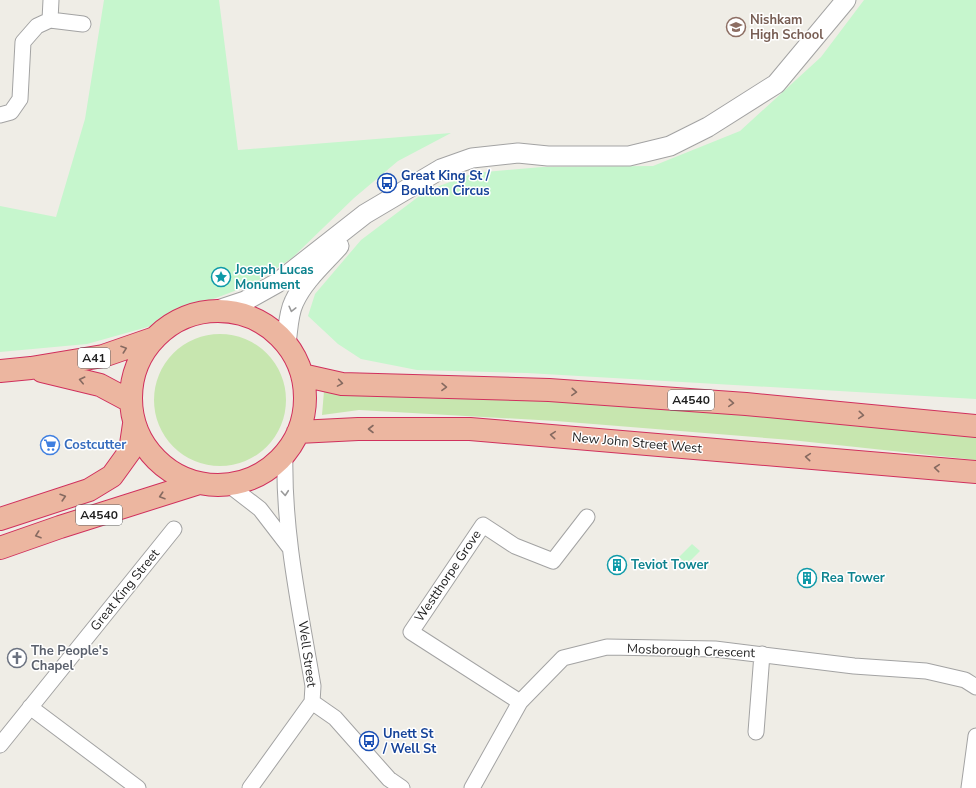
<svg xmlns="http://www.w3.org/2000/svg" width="976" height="788" font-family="'Nunito Sans',sans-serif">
	<rect width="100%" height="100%" fill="#efede6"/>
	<path fill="#c7e6af" d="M154 400a66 66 0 1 1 132 0a66 66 0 1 1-132 0Z
		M324 391 558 400 740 413 976 436V460L791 440 556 421 359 410 322 415Z"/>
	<path fill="#c6f6cd" d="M104 0H219L238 150 451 133 398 161 354 198 292 258 253 284 200 304 151 326 87 344 0 352V206L56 217 85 119Z
		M864 0H976V399L527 373 417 370 361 359 338 344 308 316 315 294 361 240 426 191 474 173 542 167 653 166 740 131 821 57Z
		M692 544 700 551 687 564 679 557Z"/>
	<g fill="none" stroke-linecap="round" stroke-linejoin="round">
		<g stroke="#a3a3a3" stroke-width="17">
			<path id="minor" d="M50 20 51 0
				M0 115 11 112 20 99 23 42 37 26 50 20 83 24
				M229 485 260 509 290 548
				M312 702 335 718 389 779 402 788
				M520 702 411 632 483 525 515 546 553 561 587 517
				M30 707 138 788
				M756 732 762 654
				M0 745 174 529
				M250 788 312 702 313 686C300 609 283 532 285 454
				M472 788 520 702 563 658 607 647 715 649 854 666 926 671 965 680 976 687
				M969 788 976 736"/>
		</g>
		<g stroke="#a3a3a3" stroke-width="21">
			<path id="tertiary" d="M215 311 245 301 277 283 365 214 441 169 472 158 518 153 548 156H629L670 146 708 127 776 84 846 0
				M286 344C288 331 288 314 294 302 304 280 324 263 339 246"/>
		</g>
		<g stroke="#d0305d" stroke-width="24">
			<path id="trunk" d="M131 398a87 87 0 1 1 174 0a87 87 0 1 1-174 0Z
				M0 371 31 368 103 356 155 338
				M42 371 100 385 130 401
				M302 375 342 384 549 390 746 404 976 426
				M298 432 358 429H470L976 472
				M0 519 89 490 112 476 130 451 134 424
				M0 548 60 527 199 483"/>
		</g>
		<use href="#minor" stroke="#fff" stroke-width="15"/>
		<use href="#tertiary" stroke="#fff" stroke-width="19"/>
		<use href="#trunk" stroke="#ecb6a0" stroke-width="22"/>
	</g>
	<defs><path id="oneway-chevron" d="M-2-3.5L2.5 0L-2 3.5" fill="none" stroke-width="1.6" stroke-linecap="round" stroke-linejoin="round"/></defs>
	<g stroke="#9a9a9a">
		<use href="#oneway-chevron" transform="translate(292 309) rotate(104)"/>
		<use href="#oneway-chevron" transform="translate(285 493) rotate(85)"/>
	</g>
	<g stroke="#866a60">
		<use href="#oneway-chevron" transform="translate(124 349) rotate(-19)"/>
		<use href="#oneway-chevron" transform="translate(82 380) rotate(-167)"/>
		<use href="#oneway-chevron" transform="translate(340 383) rotate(9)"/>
		<use href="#oneway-chevron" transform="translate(444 387) rotate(1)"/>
		<use href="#oneway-chevron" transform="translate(574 392) rotate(4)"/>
		<use href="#oneway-chevron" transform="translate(731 403) rotate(4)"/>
		<use href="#oneway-chevron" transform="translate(861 415) rotate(5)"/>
		<use href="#oneway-chevron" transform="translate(371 429) rotate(-180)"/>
		<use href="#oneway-chevron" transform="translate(553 435) rotate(-175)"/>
		<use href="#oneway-chevron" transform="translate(808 457) rotate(-175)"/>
		<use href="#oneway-chevron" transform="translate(937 468) rotate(-175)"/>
		<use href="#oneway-chevron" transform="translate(162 496) rotate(162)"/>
		<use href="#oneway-chevron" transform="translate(63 497) rotate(-17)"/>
		<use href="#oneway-chevron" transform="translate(38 535) rotate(161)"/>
	</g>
	<defs>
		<g id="school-ring" transform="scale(1)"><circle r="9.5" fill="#fff" stroke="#8d6e63" stroke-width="1.5"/><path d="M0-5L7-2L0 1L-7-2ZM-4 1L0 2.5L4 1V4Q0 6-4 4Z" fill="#8d6e63"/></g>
		<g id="bus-ring" transform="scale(1)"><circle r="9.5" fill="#fff" stroke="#1a4fb4" stroke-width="1.5"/><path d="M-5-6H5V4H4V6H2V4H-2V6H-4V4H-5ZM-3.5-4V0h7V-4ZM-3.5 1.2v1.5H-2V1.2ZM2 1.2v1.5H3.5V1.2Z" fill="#1a4fb4"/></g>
		<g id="sight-ring" transform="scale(1)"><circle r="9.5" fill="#fff" stroke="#0f9aa8" stroke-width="1.5"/><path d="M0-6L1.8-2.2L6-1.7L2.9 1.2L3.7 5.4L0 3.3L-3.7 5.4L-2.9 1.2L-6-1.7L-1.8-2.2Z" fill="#0f9aa8"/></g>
		<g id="supermarket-ring" transform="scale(1)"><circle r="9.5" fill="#fff" stroke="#3f7fe0" stroke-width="1.5"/><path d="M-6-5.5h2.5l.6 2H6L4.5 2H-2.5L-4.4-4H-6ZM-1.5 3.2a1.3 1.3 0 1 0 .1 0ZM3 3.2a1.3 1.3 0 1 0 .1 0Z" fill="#3f7fe0"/></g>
		<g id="building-ring" transform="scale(1)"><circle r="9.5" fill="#fff" stroke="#0f9aa8" stroke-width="1.5"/><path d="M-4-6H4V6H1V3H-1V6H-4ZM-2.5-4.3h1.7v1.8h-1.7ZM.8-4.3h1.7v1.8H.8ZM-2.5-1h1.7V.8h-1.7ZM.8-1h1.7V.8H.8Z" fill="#0f9aa8"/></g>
		<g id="church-ring" transform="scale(1)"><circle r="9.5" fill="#fff" stroke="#6b7280" stroke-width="1.5"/><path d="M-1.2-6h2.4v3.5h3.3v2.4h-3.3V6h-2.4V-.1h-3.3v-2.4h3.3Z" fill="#6b7280"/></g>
	</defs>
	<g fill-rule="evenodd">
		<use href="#school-ring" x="736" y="27"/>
		<use href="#bus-ring" x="387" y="183"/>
		<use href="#sight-ring" x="221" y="277"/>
		<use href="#supermarket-ring" x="50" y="445"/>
		<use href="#building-ring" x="617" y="565"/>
		<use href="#building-ring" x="807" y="578"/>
		<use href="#church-ring" x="17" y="658"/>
		<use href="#bus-ring" x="369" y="741"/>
	</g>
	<g text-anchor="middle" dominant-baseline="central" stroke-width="3" stroke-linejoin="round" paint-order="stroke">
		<g fill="#fff" stroke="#626262" stroke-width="1">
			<rect x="78" y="348" width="32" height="20" rx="3"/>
			<rect x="668" y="390" width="46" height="20" rx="3"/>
			<rect x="76" y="505" width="46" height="20" rx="3"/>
		</g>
		<g font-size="12" font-weight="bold" fill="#1f1f1f">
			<text x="94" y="358">A41</text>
			<text x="691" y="400">A4540</text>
			<text x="99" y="515">A4540</text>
		</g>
		<g font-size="13" font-weight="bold" fill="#785e54" stroke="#fff" text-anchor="start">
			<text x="750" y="20">Nishkam<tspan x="750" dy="15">High School</tspan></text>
		</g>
		<g font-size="13" font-weight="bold" fill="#164399" stroke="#fff" text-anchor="start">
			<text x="401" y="176">Great King St /<tspan x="401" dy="15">Boulton Circus</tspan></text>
			<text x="383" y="734">Unett St<tspan x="383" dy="15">/ Well St</tspan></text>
		</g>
		<g font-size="13" font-weight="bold" fill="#0d838f" stroke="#fff" text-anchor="start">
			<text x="235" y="270">Joseph Lucas<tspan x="235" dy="15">Monument</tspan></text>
			<text x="631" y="565">Teviot Tower</text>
			<text x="821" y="578">Rea Tower</text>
		</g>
		<g font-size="13" fill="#1f1f1f" stroke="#fff">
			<text transform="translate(637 443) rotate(5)">New John Street West</text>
			<text transform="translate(448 576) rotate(-56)">Westthorpe Grove</text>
			<text transform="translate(125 590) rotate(-51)">Great King Street</text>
			<text transform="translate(691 651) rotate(2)">Mosborough Crescent</text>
			<text transform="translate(307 654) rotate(82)">Well Street</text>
		</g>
		<g font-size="13" font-weight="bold" fill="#366cbe" stroke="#fff" text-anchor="start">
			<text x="64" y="445">Costcutter</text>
		</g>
		<g font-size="13" font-weight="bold" fill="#5b616d" stroke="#fff" text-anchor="start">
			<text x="31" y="651">The People's<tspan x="31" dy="15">Chapel</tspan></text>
		</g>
	</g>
</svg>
